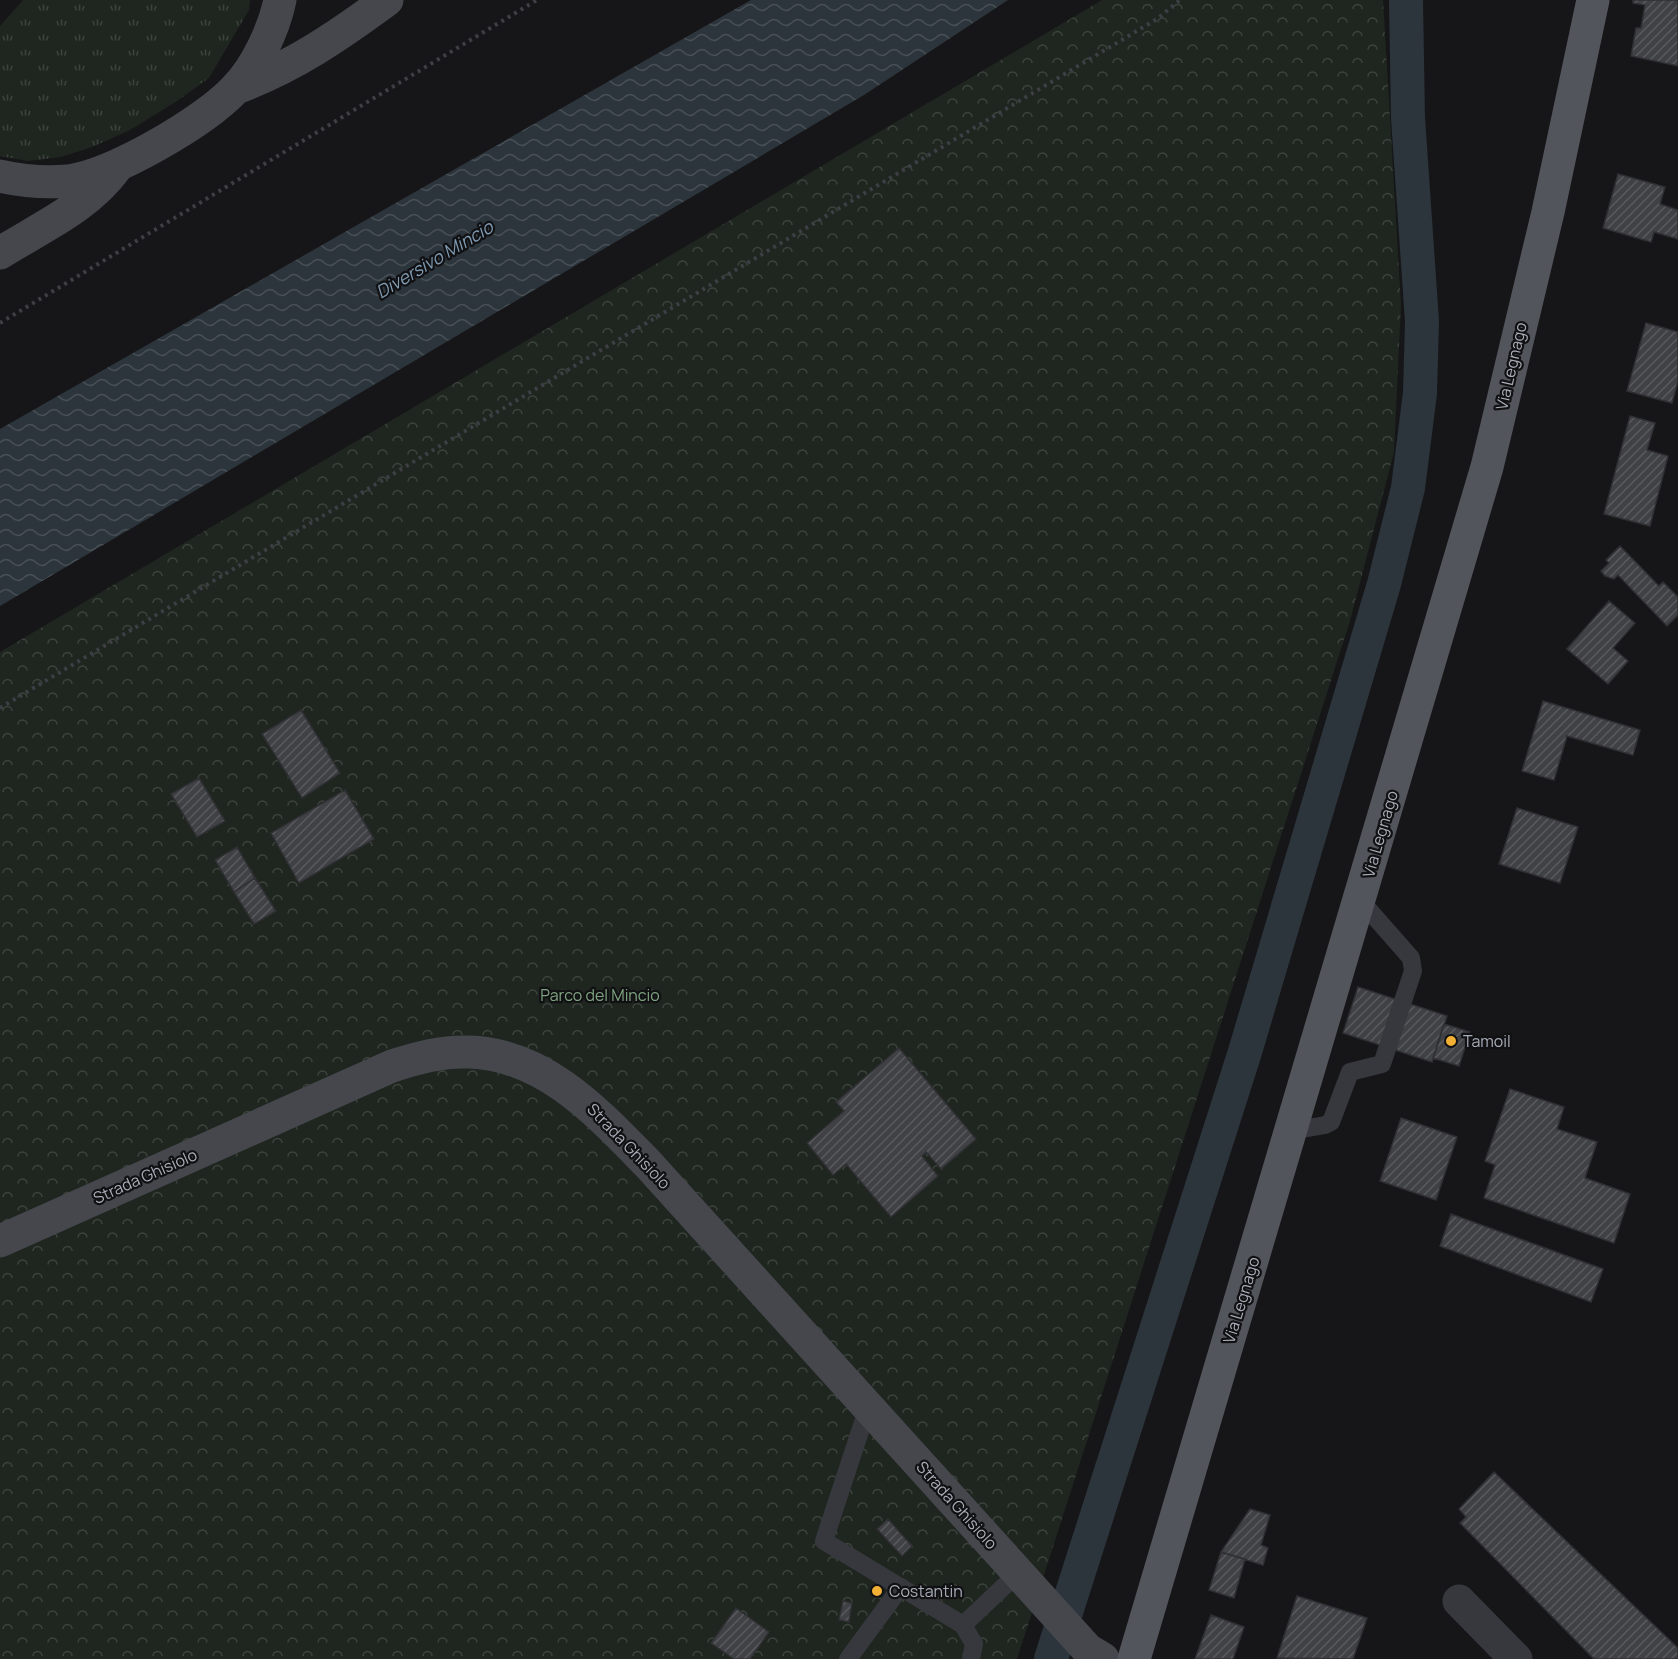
<svg xmlns="http://www.w3.org/2000/svg" width="1678" height="1659" font-family="Manrope,sans-serif">
	<defs>
		<pattern id="grass-tufts" width="24" height="20" patternUnits="userSpaceOnUse" patternTransform="scale(1.5)"><rect width="24" height="20" fill="#1e261f"/><path d="M3 7l-1-3M5 7V3M7 7l1-3M15 17l-1-3M17 17v-4M19 17l1-3" fill="none" stroke="#3c433d"/></pattern>
		<pattern id="park-crowns" width="20" height="18" patternUnits="userSpaceOnUse" patternTransform="scale(1.5)"><rect width="20" height="18" fill="#1e261f"/><path d="M2 6a3 3 0 1 1 6 0M12 15a3 3 0 1 1 6 0" fill="none" stroke="#3c433d"/></pattern>
		<pattern id="water-waves" width="16" height="10" patternUnits="userSpaceOnUse" patternTransform="scale(1.5)"><rect width="16" height="10" fill="#2c353c"/><path d="M0 5q4-4 8 0t8 0" fill="none" stroke="#485056"/></pattern>
		<pattern id="building-hatch" width="6" height="6" patternUnits="userSpaceOnUse" patternTransform="scale(1.5)"><rect width="6" height="6" fill="#404145"/><path d="M-1 1l2-2M0 6l6-6M5 7l2-2" fill="none" stroke="#595a5e"/></pattern>
	</defs>
	<rect width="100%" height="100%" fill="#161618"/>
	<path fill="url(#grass-tufts)" d="M23 0H250L249 10 209 78 177 101 130 130 92 147 61 157 28 161 0 156V26Z"/>
	<path fill="url(#park-crowns)" d="M1102 0H1383L1401 305 1394 452 1350 621 1017 1659H0V652Z"/>
	<path fill="url(#water-waves)" d="M751 0H1008L864 95 0 606V429Z"/>
	<g fill="none" stroke-linecap="round" stroke-linejoin="round">
		<path stroke="#2c353c" stroke-width="34" d="M1051 1659 1244 1055 1384 584 1408 488 1420 393 1422 321 1408 118 1406 0"/>
	</g>
	<path fill="url(#building-hatch)" stroke="#303034" stroke-width="1.5" d="M1633 0H1678V66L1631 56 1636 28H1641L1645 5 1633 3Z
		M1618 174 1665 187 1660 204 1678 210V239L1654 232 1651 242 1603 228Z
		M1646 323 1678 332V381L1672 403 1627 391Z
		M1630 416 1655 423 1647 450 1668 456 1650 526 1604 514Z
		M1620 546 1659 586 1663 582 1678 597V615L1667 626 1618 575 1614 579 1605 576 1601 571 1609 563 1606 560Z
		M1609 601 1635 623 1613 648 1628 661 1608 684 1567 649Z
		M1543 701 1640 730 1633 755 1567 736 1554 780 1522 771Z
		M301 710 340 773 302 798 262 734Z
		M199 778 225 821 197 837 171 794Z
		M345 790 374 839 299 883 271 833Z
		M1517 808 1578 827 1560 883 1499 864Z
		M237 847 255 878 234 892 215 860Z
		M255 878 276 911 254 924 234 892Z
		M1358 987 1447 1016 1432 1062 1343 1033Z
		M1444 1024 1470 1032 1459 1066 1433 1058Z
		M899 1048 976 1139 941 1169 926 1152 922 1156 938 1176 891 1217 846 1164 833 1175 807 1143 844 1111 836 1102Z
		M1510 1089 1564 1107 1557 1129 1597 1142 1585 1178 1630 1194 1614 1243 1484 1198 1495 1165 1485 1161Z
		M1401 1118 1457 1137 1436 1200 1380 1181Z
		M1451 1214 1603 1269 1591 1302 1440 1246Z
		M1494 1472 1678 1648V1659H1594L1460 1523 1466 1517 1459 1509Z
		M1250 1509 1270 1515 1261 1545 1268 1548 1263 1565 1221 1552Z
		M888 1519 912 1546 902 1556 877 1529Z
		M1221 1552 1245 1559 1234 1598 1209 1590Z
		M1297 1596 1367 1618 1353 1659 1277 1658Z
		M843 1601 852 1603 849 1622 839 1620Z
		M736 1608 769 1632 750 1659H734L711 1643Z
		M1211 1615 1244 1627 1233 1659H1195Z"/>
	<g fill="none" stroke-linecap="round" stroke-linejoin="round">
		<path stroke="#3d3f44" stroke-width="4" stroke-dasharray="3 4.5" stroke-linecap="butt" d="M0 323 537 0
			M0 708 1157 19 1180 0"/>
		<path stroke="#37383d" stroke-width="18" d="M1291 1131 1325 1125 1331 1122 1350 1072 1382 1064 1413 971 1411 958 1360 900
			M868 1407 824 1541 963 1625 1018 1573
			M963 1625 974 1644 971 1659
			M848 1659 901 1587"/>
		<path stroke="#37383d" stroke-width="33" d="M1459 1601 1516 1659"/>
		<path stroke="#45474d" stroke-width="33" d="M236 88C293 67 338 36 387 0
			M0 176C22 181 46 183 68 181 113 175 204 122 235 89 256 68 274 29 280 0
			M0 253C40 228 88 207 116 168
			M0 1241 392 1066C417 1058 442 1051 469 1052 545 1054 599 1114 648 1164L1088 1650 1103 1659"/>
		<path stroke="#53555c" stroke-width="33" d="M1134 1659 1487 467 1548 212 1593 0"/>
	</g>
	<g fill="#f2b134" stroke="#111113" stroke-width="2">
		<circle cx="1451" cy="1041" r="6"/>
		<circle cx="877" cy="1591" r="6"/>
	</g>
	<g text-anchor="middle" dominant-baseline="central" stroke-width="4.5" stroke-linejoin="round" paint-order="stroke">
		<g font-size="16" fill="#a8adb8" stroke="#111113">
			<text transform="translate(1511 366) rotate(-77)">Via Legnago</text>
			<text transform="translate(1380 834) rotate(-74)">Via Legnago</text>
			<text transform="translate(629 1146) rotate(46)">Strada Ghisiolo</text>
			<text transform="translate(145 1176) rotate(-24)">Strada Ghisiolo</text>
			<text transform="translate(1241 1300) rotate(-73)">Via Legnago</text>
			<text transform="translate(957 1505) rotate(48)">Strada Ghisiolo</text>
		</g>
		<g font-size="16" fill="#7fa381" stroke="#111113">
			<text x="600" y="995">Parco del Mincio</text>
		</g>
		<g font-size="16" fill="#a8adb8" stroke="#111113" text-anchor="start">
			<text x="1463" y="1041">Tamoil</text>
			<text x="889" y="1591">Costantin</text>
		</g>
		<g font-size="18" font-style="italic" fill="#7f9bb3" stroke="#111113">
			<text transform="translate(434 259) rotate(-31)">Diversivo Mincio</text>
		</g>
	</g>
</svg>
